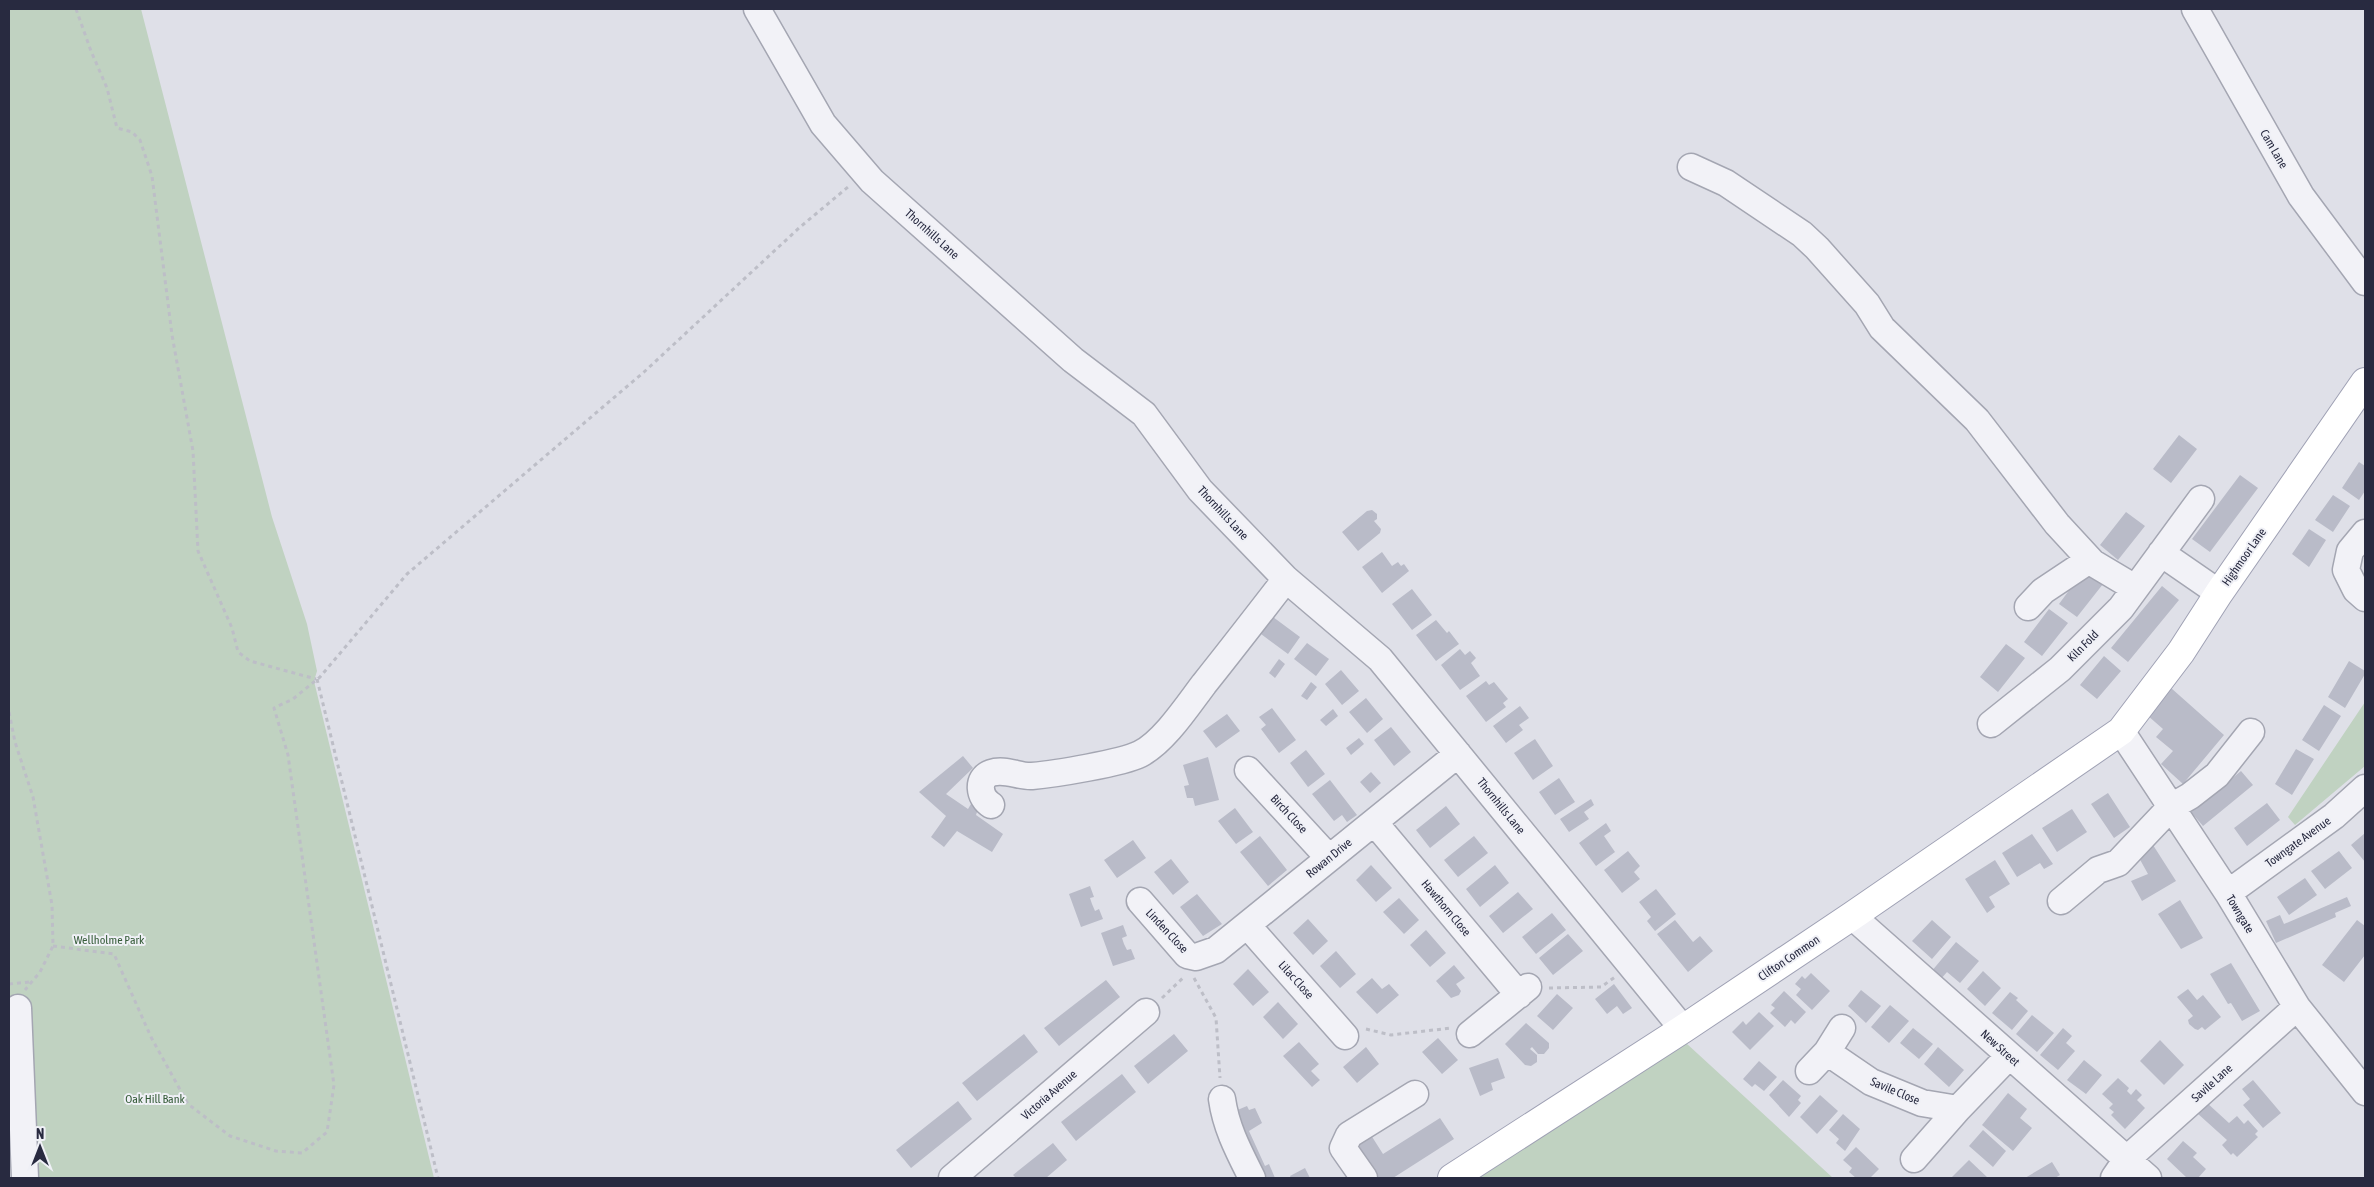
<svg xmlns="http://www.w3.org/2000/svg" width="2374" height="1187" font-family="'Asap Condensed',sans-serif">
	<rect width="100%" height="100%" fill="#dfe0e8"/>
	<path fill="#c0d2c1" d="M9 9H141L272 517 307 624 317 671 314 681 434 1178H38L30 1001H9Z
		M2365 702V766L2295 825 2288 817Z
		M1686 1043 1833 1178H1452Z"/>
	<path fill="#b9bbc8" d="M2179 435 2197 449 2171 483 2153 469Z
		M2359 462 2365 466V491L2359 500 2342 488Z
		M2240 475 2258 488 2210 552 2192 539Z
		M2333 495 2350 506 2333 532 2315 520Z
		M1372 510 1377 514V519L1374 521 1381 529 1380 533 1358 551 1342 532 1367 511Z
		M2126 512 2145 526 2118 560 2100 545Z
		M2309 529 2326 540 2309 567 2292 554Z
		M1382 552 1392 566 1398 562 1401 566 1404 564 1409 571 1382 593 1362 567Z
		M2084 570 2103 584 2077 617 2059 604Z
		M2162 586 2179 600 2128 662 2111 648Z
		M1412 589 1432 615 1412 630 1392 604Z
		M2049 609 2068 623 2042 656 2024 642Z
		M1273 617 1300 637 1288 654 1261 634Z
		M1436 620 1447 633 1449 631 1459 644 1436 661 1416 635Z
		M1307 643 1329 659 1316 676 1294 659Z
		M2006 644 2025 658 1998 692 1980 677Z
		M1460 649 1465 655 1470 651 1476 658 1471 663 1480 676 1460 690 1441 665Z
		M2104 656 2121 671 2097 699 2080 685Z
		M1279 659 1285 664 1275 678 1269 673Z
		M2349 661 2365 671V674L2345 708 2328 697Z
		M1341 670 1359 691 1342 705 1325 684Z
		M1486 681 1489 685 1494 682 1508 699 1503 703 1506 707 1486 722 1466 696Z
		M1311 682 1317 687 1307 700 1301 696Z
		M2171 688 2224 735 2183 784 2161 764 2173 751 2156 737 2163 729 2147 715Z
		M1366 698 1383 719 1367 733 1349 712Z
		M2324 705 2341 716 2319 751 2302 740Z
		M1520 706 1529 718 1519 725 1523 730 1506 743 1493 726Z
		M1272 708 1296 740 1279 753 1261 729 1266 725 1259 717Z
		M1333 709 1338 716 1326 726 1320 720Z
		M1227 714 1240 731 1216 748 1203 731Z
		M1391 727 1411 752 1394 766 1374 740Z
		M1359 738 1364 744 1351 755 1346 748Z
		M1535 739 1553 766 1533 780 1514 753Z
		M2296 749 2314 759 2292 795 2275 784Z
		M1306 750 1325 774 1308 787 1290 763Z
		M963 756 973 768 946 794 968 809 971 804 978 809 976 815 1003 834 992 852 957 831 944 847 931 837 946 816 919 792Z
		M1208 757 1219 800 1195 806 1193 798H1187L1184 786 1189 785 1183 765Z
		M2241 771 2253 785 2203 826 2191 812Z
		M1371 772 1381 783 1370 793 1360 782Z
		M1559 778 1575 802 1555 815 1539 792Z
		M1330 780 1357 815 1347 822 1342 815 1334 821 1312 794Z
		M2108 793 2130 827 2114 838 2091 804Z
		M1591 799 1594 805 1584 812 1589 819 1569 832 1560 819Z
		M2267 803 2280 820 2247 846 2234 828Z
		M1446 806 1460 824 1430 848 1416 830Z
		M1235 808 1253 832 1236 844 1218 821Z
		M2072 809 2087 832 2057 852 2042 828Z
		M1606 823 1611 831 1604 836 1615 852 1596 866 1579 843Z
		M2365 833V862L2351 845Z
		M2032 834 2053 864 2044 869 2040 863 2017 877 2002 853Z
		M1260 836 1287 870 1268 886 1240 852Z
		M1474 836 1488 853 1458 877 1444 860Z
		M1133 840 1146 858 1117 878 1104 860Z
		M2153 845 2176 881 2142 901 2131 881 2148 874 2138 856Z
		M1628 851 1640 866 1634 872 1640 879 1622 893 1604 870Z
		M2339 851 2352 868 2325 889 2311 871Z
		M1171 859 1189 882 1173 895 1154 872Z
		M1995 860 2010 884 1989 897 1995 907 1987 913 1965 879Z
		M1371 865 1392 888 1376 902 1356 880Z
		M1495 865 1509 883 1480 907 1466 889Z
		M2305 878 2317 895 2289 915 2277 897Z
		M1090 886 1094 897 1090 898 1092 904 1095 911 1099 909 1103 919 1081 927 1069 894Z
		M1656 889 1676 914 1655 931 1647 921 1651 917 1639 902Z
		M1518 892 1533 909 1503 933 1489 916Z
		M1197 894 1222 924 1203 936 1180 907Z
		M2347 897 2351 906 2335 913 2336 917 2276 943 2266 921 2280 915 2284 924Z
		M1399 898 1419 920 1404 934 1383 912Z
		M2180 900 2203 938 2181 949 2158 914Z
		M1552 913 1566 930 1536 954 1522 937Z
		M1308 919 1328 941 1313 955 1293 933Z
		M1675 920 1693 942 1700 936 1713 951 1688 972 1657 934Z
		M1932 920 1951 937 1932 959 1912 941Z
		M2357 920 2365 926V955L2344 982 2322 965Z
		M1123 925 1127 936 1122 938 1124 944 1127 950 1131 949 1135 959 1113 966 1101 933Z
		M1426 930 1446 953 1430 967 1410 945Z
		M1568 934 1583 951 1553 975 1539 958Z
		M1956 942 1979 961 1960 983 1947 972 1940 980 1931 972Z
		M1336 951 1356 974 1340 988 1320 966Z
		M2231 963 2260 1011 2242 1021 2231 1003 2228 1004 2210 974Z
		M1454 965 1465 978 1456 984 1461 991 1459 995 1451 998 1436 981Z
		M1248 969 1269 992 1253 1006 1233 984Z
		M1983 971 2001 988 1985 1006 1967 989Z
		M1811 973 1830 991 1812 1010 1796 995 1801 989 1795 984 1802 976 1805 979Z
		M1372 978 1382 989 1389 984 1399 995 1377 1014 1356 992Z
		M1106 980 1120 997 1059 1046 1044 1028Z
		M1614 984 1632 1008 1623 1014 1617 1006 1607 1014 1595 999Z
		M2188 989 2197 1000 2203 995 2221 1017 2205 1030 2202 1027 2198 1030 2195 1029 2189 1024 2188 1020 2193 1016 2177 997Z
		M1861 990 1881 1006 1866 1023 1848 1006Z
		M1784 991 1806 1012 1795 1024 1791 1020 1785 1027 1770 1013 1775 1008 1771 1005Z
		M2010 992 2018 998 2016 1000 2028 1011 2012 1030 1992 1013Z
		M1557 994 1573 1008 1553 1030 1537 1016Z
		M1278 1002 1298 1024 1283 1039 1263 1017Z
		M1890 1005 1909 1021 1889 1043 1871 1027Z
		M1759 1012 1774 1026 1750 1050 1732 1032 1743 1021 1746 1025Z
		M2032 1015 2054 1033 2037 1052 2016 1034Z
		M1526 1023 1549 1043V1048L1544 1054H1538L1532 1047 1530 1049 1537 1055V1062L1531 1066 1525 1065 1505 1044Z
		M1913 1028 1933 1044 1919 1059 1900 1043Z
		M2063 1028 2072 1036 2066 1043 2075 1051 2058 1070 2040 1055Z
		M1024 1034 1038 1052 977 1101 962 1083Z
		M1174 1034 1188 1051 1148 1084 1134 1066Z
		M1438 1038 1458 1060 1442 1074 1422 1052Z
		M2160 1040 2184 1065 2164 1085 2140 1061Z
		M1299 1042 1319 1064 1311 1071 1320 1080 1312 1087 1283 1056Z
		M1366 1047 1379 1064 1357 1083 1343 1067Z
		M1938 1047 1964 1070 1949 1087 1924 1064Z
		M1498 1058 1505 1078 1491 1083 1493 1090 1480 1096 1469 1068Z
		M2084 1060 2102 1075 2086 1094 2067 1080Z
		M1759 1061 1777 1077 1764 1091 1755 1084 1752 1087 1743 1079Z
		M1122 1074 1136 1092 1076 1141 1061 1122Z
		M2118 1078 2129 1088 2127 1091 2131 1095 2136 1089 2142 1095 2137 1100 2145 1108 2125 1129 2111 1115 2114 1112 2109 1108 2113 1104 2102 1094Z
		M1783 1080 1801 1096 1798 1100 1801 1103 1789 1117 1769 1095Z
		M2253 1080 2281 1113 2263 1128 2243 1105 2250 1099 2242 1089Z
		M2008 1093 2027 1109 2020 1118 2032 1128 2013 1151 1982 1125Z
		M1820 1095 1838 1111 1817 1134 1800 1117Z
		M958 1101 972 1119 911 1168 896 1150Z
		M2206 1102 2229 1123 2237 1116 2244 1124 2248 1120 2258 1131 2255 1134 2258 1137 2237 1157 2233 1153 2231 1155 2222 1145 2227 1140 2197 1113Z
		M1247 1106 1249 1110 1255 1108 1262 1123 1249 1131 1265 1166 1269 1164 1275 1178H1255L1228 1114Z
		M1843 1114 1860 1129 1845 1151 1836 1143 1839 1139 1829 1130Z
		M1440 1118 1454 1139 1393 1178H1379L1355 1140 1369 1132 1383 1154Z
		M1983 1130 2006 1151 1993 1167 1969 1146Z
		M2183 1141 2197 1153 2193 1157 2206 1169 2198 1178H2187L2167 1159Z
		M1053 1143 1067 1160 1046 1178H1016L1013 1175Z
		M1856 1147 1879 1169 1870 1178H1856L1849 1172 1852 1168 1843 1160Z
		M1969 1160 1988 1178H1951Z
		M2052 1162 2060 1175 2055 1178H2025Z
		M1305 1168 1310 1178H1291L1290 1176Z"/>
	<g fill="none" stroke-linecap="round" stroke-linejoin="round">
		<g stroke="#a4a6b2" stroke-width="29">
			<path id="minor" d="M757 9 823 124 872 181 1073 360 1144 414 1200 490 1286 579 1380 659 1683 1029
				M2195 9 2301 196 2365 282
				M1691 167 1726 183 1802 234 1817 248 1867 304 1882 328 1977 420 2057 524 2093 563
				M2365 533 2350 551 2346 570 2356 590 2365 598
				M2161 553 2219 593
				M2028 607 2043 591 2085 563H2093L2135 588
				M1991 724 2060 669 2121 608 2201 499
				M2121 731 2228 893 2297 1007 2365 1092
				M1248 770 1329 858
				M991 805C979 798 976 778 991 773 1005 768 1019 777 1032 776 1055 774 1122 763 1140 754 1164 742 1188 705 1204 684 1232 649 1259 614 1286 579
				M1374 822 1519 995
				M2228 893 2334 816 2365 788
				M1140 901 1187 955 1196 957 1216 950 1458 754
				M2061 901 2098 870 2118 863 2171 807 2190 796 2217 775 2251 732
				M1852 916 2148 1178
				M1247 925 1345 1036
				M18 1008 25 1178
				M1470 1034 1528 987
				M1827 1052 1871 1082 1922 1103 1958 1109 2009 1056
				M1809 1071 1827 1052 1842 1028
				M1222 1099C1226 1128 1239 1152 1252 1178
				M1914 1159 1958 1109
				M952 1178 1146 1012
				M1364 1178 1343 1148 1349 1135 1415 1094
				M2114 1178 2127 1159 2297 1007"/>
		</g>
		<g stroke="#9fa1b4" stroke-width="30">
			<path id="major" d="M1452 1178 1683 1029 1852 916 2121 731 2181 652 2219 593 2365 382"/>
		</g>
		<path stroke="#bdbec7" stroke-width="3" stroke-dasharray="4 4" stroke-linecap="butt" d="M76 9 91 51 107 88 117 128 132 132 140 140 152 176 172 335 193 451 198 551 232 628 238 652 250 661 316 679
			M317 679 438 1178
			M9 712 15 742 33 797 52 905 53 946 40 972 25 990
			M53 946 114 954 151 1037 188 1104 230 1136 276 1151 302 1153 327 1132 334 1085 288 755 274 708 293 699 320 677 407 574 644 372 799 228 848 187
			M1194 978 1216 1018 1220 1078
			M9 984 30 982
			M1549 988 1601 987 1615 977
			M1162 998 1185 976
			M1366 1029 1391 1035 1451 1028"/>
		<use href="#minor" stroke="#f2f2f7" stroke-width="26"/>
		<use href="#major" stroke="#fff" stroke-width="28"/>
	</g>
	<g text-anchor="middle" dominant-baseline="central" stroke-width="4" stroke-linejoin="round" paint-order="stroke">
		<g font-size="12" fill="#282a40" stroke="#eff0f6">
			<text transform="translate(2274 149) rotate(60)">Cam Lane</text>
			<text transform="translate(932 234) rotate(42)">Thornhills Lane</text>
			<text transform="translate(1223 513) rotate(47)">Thornhills Lane</text>
			<text transform="translate(2244 557) rotate(-55)">Highmoor Lane</text>
			<text transform="translate(2083 646) rotate(-45)">Kiln Fold</text>
			<text transform="translate(1501 806) rotate(51)">Thornhills Lane</text>
			<text transform="translate(1289 814) rotate(47)">Birch Close</text>
			<text transform="translate(2298 842) rotate(-36)">Towngate Avenue</text>
			<text transform="translate(1329 858) rotate(-39)">Rowan Drive</text>
			<text transform="translate(1446 908) rotate(50)">Hawthorn Close</text>
			<text transform="translate(2240 914) rotate(59)">Towngate</text>
			<text transform="translate(1167 931) rotate(47)">Linden Close</text>
			<text transform="translate(1789 958) rotate(-34)">Clifton Common</text>
			<text transform="translate(1296 980) rotate(48)">Lilac Close</text>
			<text transform="translate(2000 1048) rotate(42)">New Street</text>
			<text transform="translate(2212 1083) rotate(-42)">Savile Lane</text>
			<text transform="translate(1895 1091) rotate(23)">Savile Close</text>
			<text transform="translate(1049 1095) rotate(-41)">Victoria Avenue</text>
		</g>
		<g font-size="12" fill="#355b38" stroke="#eff0f6">
			<text x="109" y="940">Wellholme Park</text>
			<text x="155" y="1099">Oak Hill Bank</text>
		</g>
	</g>
	<rect width="2374" height="1187" fill="none" stroke="#282a40" stroke-width="20"/>
	<g transform="translate(40 1147)" stroke="#eff0f6" stroke-width="4" paint-order="stroke">
	<path d="M0-4L9 19L0 12L-9 19Z" fill="#282a40"/>
	<text y="-8" font-size="14" font-weight="bold" text-anchor="middle" fill="#282a40">N</text>
	</g>
</svg>
